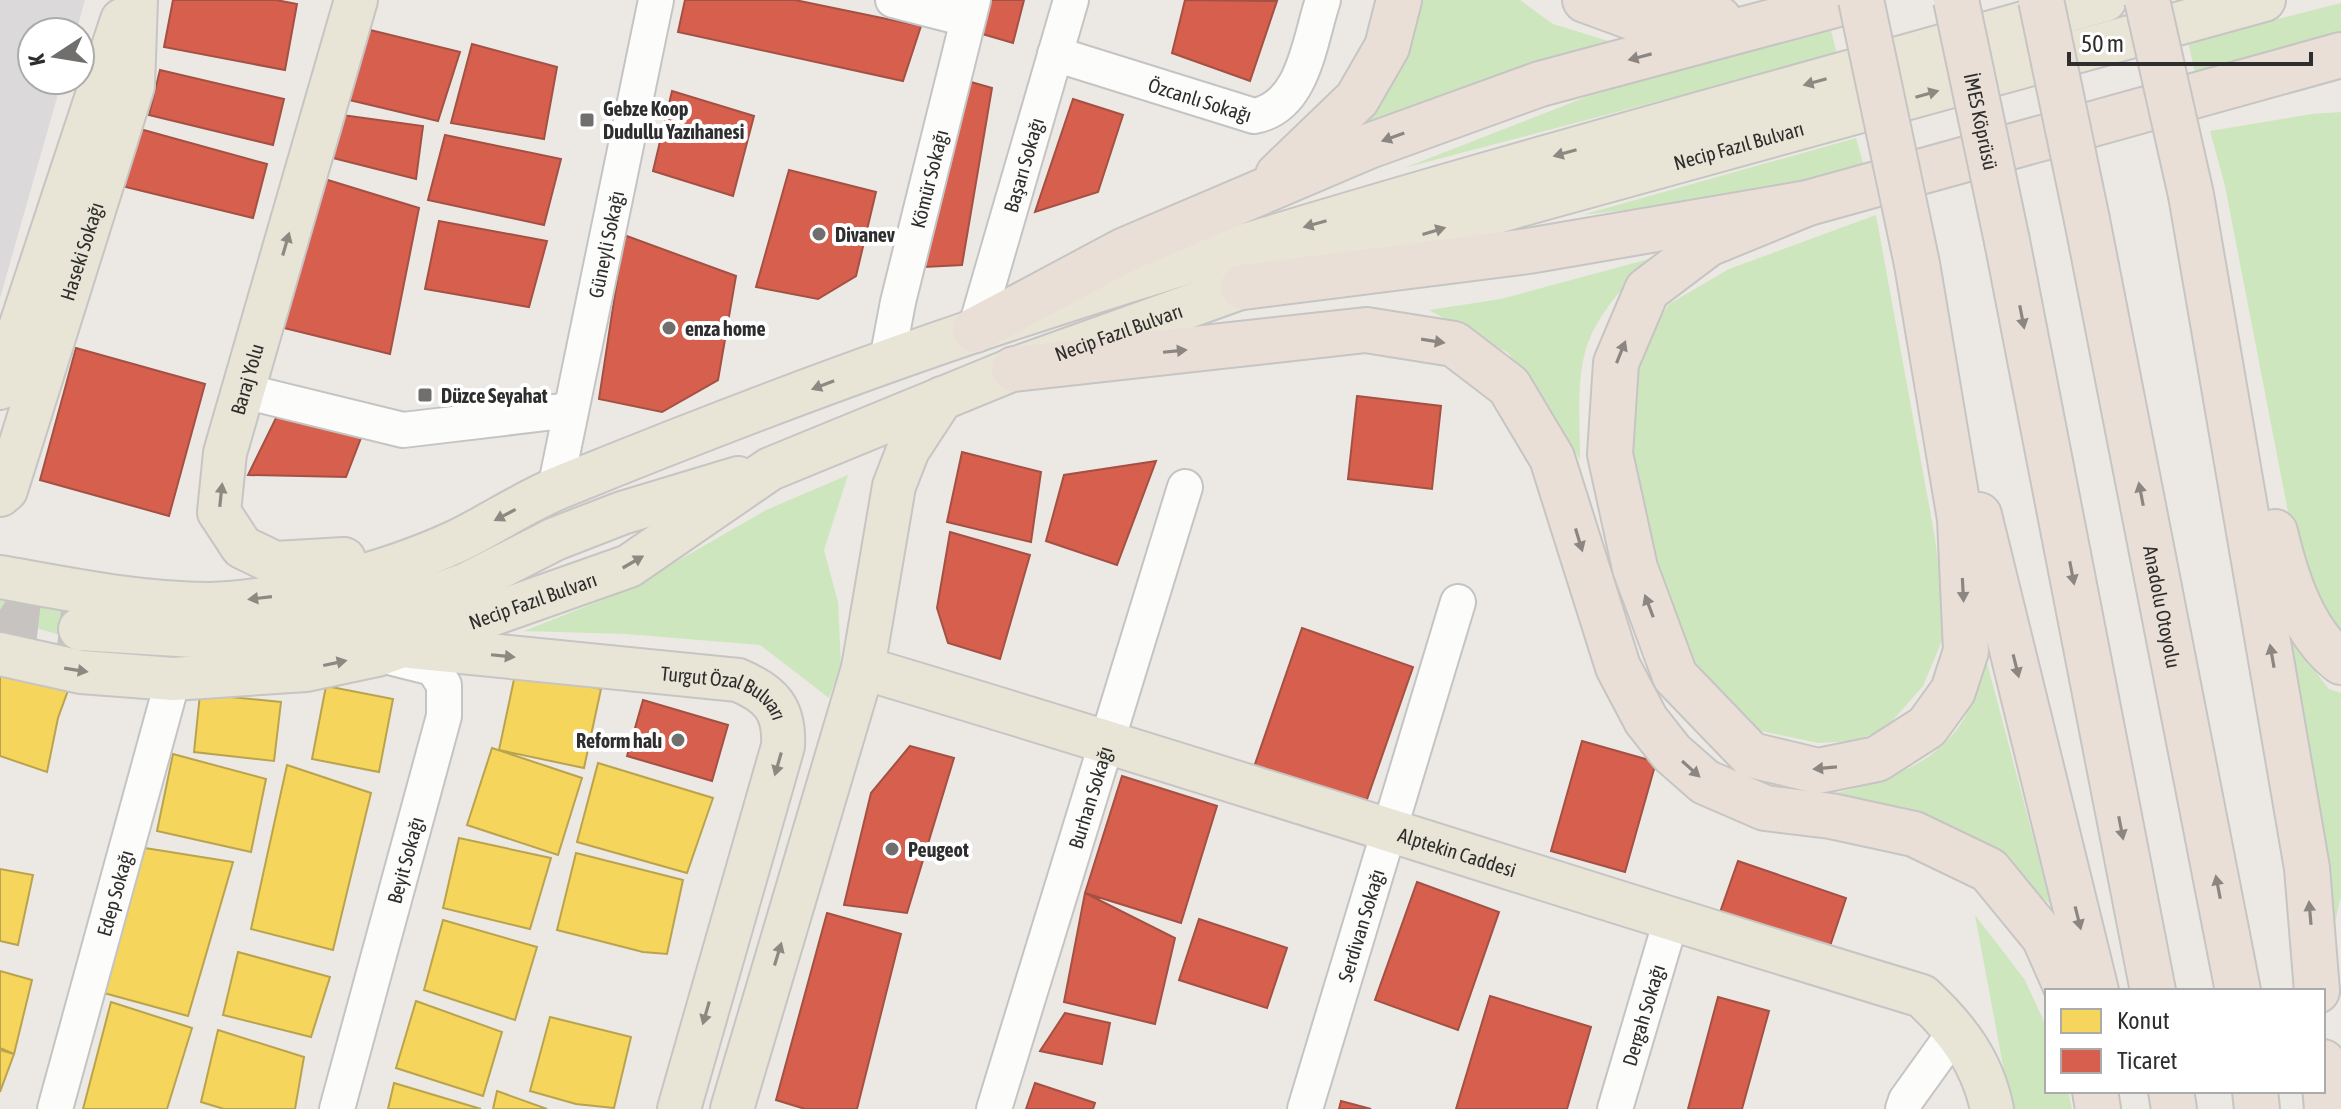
<svg xmlns="http://www.w3.org/2000/svg" width="2341" height="1109" font-family="'Asap Condensed',sans-serif">
	<rect width="100%" height="100%" fill="#ece8e4"/>
	<path fill="#dcd9db" d="M0 0H85L76 32H32V80H62L0 298Z"/>
	<path fill="#cee6be" d="M1419 0H1520L1553 24 1618 44 1349 145Z
		M2341 3V36L2197 81 2188 42Z
		M1829 23 1837 54 1404 168 1586 97Z
		M2341 112V631L2319 609 2289 517 2225 186 2210 131 2312 114Z
		M1856 138 1864 166 1738 197 1582 215Z
		M1876 215 1935 538 1946 631 1923 686 1886 728 1855 741 1818 743 1747 728 1694 664 1657 562 1629 459 1630 387 1647 339 1669 304 1729 269Z
		M1649 259C1627 282 1595 317 1586 349 1576 383 1580 424 1580 460L1545 402 1508 353 1429 310 1501 299Z
		M848 475 824 550 838 602 841 665 829 698 760 645 626 634 524 631 625 591 766 510Z
		M0 588 82 598 75 639 0 618Z
		M2289 637 2329 689 2341 693V896L2335 922Z
		M1984 651 2051 905 1986 847 1896 807 1828 795C1881 782 1936 767 1965 717 1975 699 1978 671 1984 651Z
		M1975 915 2025 980 2047 1028V1091H2068L2072 1109H2011Z"/>
	<path fill="#f6d55c" stroke="#baa34e" stroke-width="2" d="M0 665 70 685 58 718 47 772 0 756Z
		M516 670 601 689 584 768 499 750Z
		M326 686 393 699 379 772 312 759Z
		M200 694 281 702 274 761 194 752Z
		M492 748 582 778 558 855 467 825Z
		M173 754 266 779 251 852 157 831Z
		M598 763 713 798 687 873 577 842Z
		M287 765 371 793 333 950 251 929Z
		M459 838 551 858 530 929 443 908Z
		M145 848 233 862 188 1016 104 993Z
		M576 853 683 880 667 954 643 952 557 930Z
		M0 869 33 875 18 945 0 941Z
		M443 920 537 947 515 1020 424 990Z
		M238 952 330 977 311 1037 223 1015Z
		M0 971 32 980 14 1054 0 1048Z
		M416 1001 502 1032 483 1096 396 1068Z
		M111 1002 192 1028 167 1109H83Z
		M550 1017 631 1037 614 1108 576 1104 530 1091Z
		M218 1030 304 1057 295 1109H224L201 1102Z
		M0 1050 14 1054 0 1092Z
		M394 1083 481 1109H388Z
		M497 1091 547 1109H493Z"/>
	<path fill="#d6604d" stroke="#a45144" stroke-width="2" d="M173 0H276L297 4 285 70 164 47Z
		M685 0H795L921 26 903 81 678 32Z
		M988 0H1024L1013 43 979 33Z
		M1185 0 1277 1 1250 81 1172 53Z
		M362 28 460 52 438 121 345 99Z
		M472 44 557 67 544 139 451 123Z
		M160 70 284 99 273 145 149 115Z
		M964 80 992 88 962 265 925 267Z
		M672 91 754 116 733 196 653 171Z
		M1073 99 1123 115 1098 192 1035 212Z
		M342 115 423 126 416 179 333 158Z
		M140 129 267 164 253 218 122 186Z
		M445 135 561 159 544 225 428 200Z
		M789 170 876 192 856 276 818 299 756 287Z
		M318 177 419 208 390 354 276 326Z
		M439 221 547 241 529 307 425 289Z
		M624 235 736 276 718 380 662 412 599 399Z
		M76 348 205 384 169 516 40 480Z
		M1357 396 1441 406 1432 489 1348 479Z
		M278 414 361 438 346 477 248 475Z
		M962 452 1041 472 1031 542 947 522Z
		M1156 461 1117 565 1046 541 1064 475Z
		M950 532 1030 555 1000 659 948 643 937 608Z
		M1302 628 1413 667 1365 805 1254 767Z
		M643 700 728 725 712 781 627 756Z
		M1582 741 1656 762 1625 872 1551 851Z
		M910 746 954 758 907 913 844 905 871 793Z
		M1122 776 1217 806 1181 923 1085 893Z
		M1738 861 1846 898 1825 961 1716 924Z
		M1417 882 1499 912 1458 1030 1375 1000Z
		M1085 893 1175 938 1155 1024 1064 1002Z
		M827 913 901 934 857 1109H805L776 1100Z
		M1199 919 1287 948 1267 1008 1179 980Z
		M1490 996 1591 1027 1567 1109H1456Z
		M1718 997 1769 1011 1742 1109H1688Z
		M1065 1013 1110 1023 1102 1064 1040 1051Z
		M1035 1083 1095 1103 1093 1109H1026Z
		M1341 1101 1371 1109H1339Z"/>
	<g fill="none" stroke-linecap="round" stroke-linejoin="round">
		<path stroke="#c6c3c0" stroke-width="42" stroke-dasharray="42 21" stroke-linecap="butt" d="M0 610 19 622 80 629"/>
		<g stroke="#c5c4c5" stroke-width="38">
			<g id="minor">
				<path d="M893 0 967 19"/>
				<path id="s1" d="M1055 54 1254 116C1304 107 1309 42 1323 0"/>
				<path id="s2" d="M975 330 1071 0"/>
				<path id="s3" d="M887 360 898 302 973 0"/>
				<path d="M244 391 403 430 571 410"/>
				<path id="s4" d="M555 489 656 0"/>
				<path id="s5" d="M55 1109 173 679"/>
				<path id="s6" d="M337 1109 444 716V685L433 668 393 658"/>
				<path id="s7" d="M994 1109 1185 487"/>
				<path id="s8" d="M1305 1109 1458 602"/>
				<path id="s9" d="M1615 1109 1671 920"/>
				<path d="M1903 1109 1906 1100 1957 1029"/>
			</g>
		</g>
		<g stroke="#c6c5c4" stroke-width="46">
			<g id="major">
				<path d="M0 388 122 20"/>
				<path id="s10" d="M0 495 6 490 133 86 136 0"/>
				<path id="s11" d="M344 559 275 563 242 547 219 512 225 453 356 0"/>
				<path d="M0 577C68 589 139 604 209 604 279 603 390 572 455 542 491 525 525 501 563 486 720 422 879 361 1041 309 1392 195 1750 101 2105 0"/>
				<path d="M80 629 242 639 318 628 399 608 467 584 555 539 622 513 738 478"/>
				<path id="s12" d="M411 647 738 680C771 694 785 709 783 746L679 1109"/>
				<path id="s13" d="M0 654 81 672 173 679 306 670 377 655 629 566 770 469 1014 369 1243 287 1524 204 2264 0"/>
				<path id="s14" d="M863 668C1217 773 1568 889 1922 996 1957 1029 1982 1061 1992 1109"/>
				<path d="M732 1109 863 668 894 486 908 450 942 398"/>
			</g>
		</g>
		<g stroke="#c6c5c4" stroke-width="48">
			<g id="highway">
				<path d="M1585 0 1637 19H1719"/>
				<path d="M1278 175 1357 99 1387 47 1399 0"/>
				<path d="M2191 195 2307 868 2317 991"/>
				<path d="M1808 203 1708 244 1647 290 1616 363 1610 454 1635 568 1675 676 1751 755 1818 771 1877 759 1927 727 1953 691 1966 651 1960 519 1917 264"/>
				<path id="s15" d="M2087 220 2238 991"/>
				<path d="M2007 241 2153 991"/>
				<path d="M1243 287 1528 251 1808 203 2341 55"/>
				<path d="M975 330 1125 250 1369 146 1540 84 1853 0"/>
				<path d="M1014 369 1366 330 1454 344 1509 386 1552 458 1618 667 1646 720 1672 753 1705 782 1765 808 1831 816 1914 834 1989 870 2044 937 2068 991"/>
				<path d="M1979 515 2096 991"/>
				<path d="M2275 532C2286 578 2303 633 2341 662"/>
				<path d="M2323 1062 2327 1109"/>
				<path d="M2095 1091 2098 1109"/>
				<path d="M2171 1091 2174 1109"/>
				<path d="M2255 1091 2257 1109"/>
			</g>
		</g>
		<use href="#minor" stroke="#fcfcfb" stroke-width="34"/>
		<use href="#major" stroke="#e8e4d6" stroke-width="42"/>
		<use href="#highway" stroke="#eadfd6" stroke-width="44"/>
		<g stroke="#c6c5c4" stroke-width="48" stroke-linecap="butt">
			<g id="highway-bridge">
				<path d="M1861 0 1917 264"/>
				<path id="s16" d="M1956 0 2007 241"/>
				<path d="M2041 0 2087 220"/>
				<path d="M2147 0 2191 195"/>
			</g>
		</g>
		<use href="#highway-bridge" stroke="#eadfd6" stroke-width="44"/>
	</g>
	<defs><path id="oneway-solid" d="M-6-.8H1V-3.2L6.5 0L1 3.2V.8H-6Z" transform="scale(2)"/></defs>
	<g fill="#8c8682">
		<use href="#oneway-solid" transform="translate(1640 57) rotate(165)"/>
		<use href="#oneway-solid" transform="translate(1393 137) rotate(160)"/>
		<use href="#oneway-solid" transform="translate(2022 317) rotate(79)"/>
		<use href="#oneway-solid" transform="translate(1433 341) rotate(9)"/>
		<use href="#oneway-solid" transform="translate(1175 351) rotate(-6)"/>
		<use href="#oneway-solid" transform="translate(1621 352) rotate(-68)"/>
		<use href="#oneway-solid" transform="translate(2141 494) rotate(-101)"/>
		<use href="#oneway-solid" transform="translate(1579 540) rotate(73)"/>
		<use href="#oneway-solid" transform="translate(2072 573) rotate(79)"/>
		<use href="#oneway-solid" transform="translate(1963 590) rotate(87)"/>
		<use href="#oneway-solid" transform="translate(1649 606) rotate(-111)"/>
		<use href="#oneway-solid" transform="translate(2272 656) rotate(-100)"/>
		<use href="#oneway-solid" transform="translate(2016 666) rotate(76)"/>
		<use href="#oneway-solid" transform="translate(1825 768) rotate(175)"/>
		<use href="#oneway-solid" transform="translate(1691 769) rotate(42)"/>
		<use href="#oneway-solid" transform="translate(2121 828) rotate(79)"/>
		<use href="#oneway-solid" transform="translate(2218 887) rotate(-101)"/>
		<use href="#oneway-solid" transform="translate(2310 913) rotate(-95)"/>
		<use href="#oneway-solid" transform="translate(2078 918) rotate(76)"/>
	</g>
	<g fill="#8b8982">
		<use href="#oneway-solid" transform="translate(1815 82) rotate(164)"/>
		<use href="#oneway-solid" transform="translate(1927 94) rotate(-16)"/>
		<use href="#oneway-solid" transform="translate(1565 153) rotate(164)"/>
		<use href="#oneway-solid" transform="translate(1315 224) rotate(164)"/>
		<use href="#oneway-solid" transform="translate(1434 231) rotate(-17)"/>
		<use href="#oneway-solid" transform="translate(286 244) rotate(-74)"/>
		<use href="#oneway-solid" transform="translate(823 385) rotate(159)"/>
		<use href="#oneway-solid" transform="translate(221 495) rotate(-84)"/>
		<use href="#oneway-solid" transform="translate(505 515) rotate(152)"/>
		<use href="#oneway-solid" transform="translate(633 562) rotate(-30)"/>
		<use href="#oneway-solid" transform="translate(260 598) rotate(173)"/>
		<use href="#oneway-solid" transform="translate(503 656) rotate(6)"/>
		<use href="#oneway-solid" transform="translate(335 663) rotate(-12)"/>
		<use href="#oneway-solid" transform="translate(76 670) rotate(9)"/>
		<use href="#oneway-solid" transform="translate(778 764) rotate(106)"/>
		<use href="#oneway-solid" transform="translate(778 954) rotate(-73)"/>
		<use href="#oneway-solid" transform="translate(706 1013) rotate(106)"/>
	</g>
	<g fill="#706f6e" stroke="#fff" stroke-width="3">
		<rect x="579" y="112" width="16" height="16" rx="4"/>
		<circle cx="819" cy="234" r="8"/>
		<circle cx="669" cy="328" r="8"/>
		<rect x="417" y="387" width="16" height="16" rx="4"/>
		<circle cx="678" cy="740" r="8"/>
		<circle cx="892" cy="849" r="8"/>
	</g>
	<g text-anchor="middle" dominant-baseline="central" stroke-width="8" stroke-linejoin="round" paint-order="stroke">
		<g font-size="20" fill="#2e2e2e" stroke="#fff">
			<text stroke="none"><textPath href="#s1" startOffset="152">Özcanlı Sokağı</textPath></text>
			<text stroke="none"><textPath href="#s16" startOffset="124">İMES Köprüsü</textPath></text>
			<text stroke="none"><textPath href="#s13" startOffset="1842">Necip Fazıl Bulvarı</textPath></text>
			<text stroke="none"><textPath href="#s2" startOffset="172">Başarı Sokağı</textPath></text>
			<text stroke="none"><textPath href="#s3" startOffset="186">Kömür Sokağı</textPath></text>
			<text stroke="none"><textPath href="#s4" startOffset="250">Güneyli Sokağı</textPath></text>
			<text stroke="none"><textPath href="#s10" startOffset="258">Haseki Sokağı</textPath></text>
			<text stroke="none"><textPath href="#s13" startOffset="1194">Necip Fazıl Bulvarı</textPath></text>
			<text stroke="none"><textPath href="#s11" startOffset="284">Baraj Yolu</textPath></text>
			<text stroke="none"><textPath href="#s13" startOffset="546">Necip Fazıl Bulvarı</textPath></text>
			<text stroke="none"><textPath href="#s15" startOffset="394">Anadolu Otoyolu</textPath></text>
			<text stroke="none"><textPath href="#s12" startOffset="320">Turgut Özal Bulvarı</textPath></text>
			<text stroke="none"><textPath href="#s7" startOffset="326">Burhan Sokağı</textPath></text>
			<text stroke="none"><textPath href="#s14" startOffset="622">Alptekin Caddesi</textPath></text>
			<text stroke="none"><textPath href="#s6" startOffset="258">Beyit Sokağı</textPath></text>
			<text stroke="none"><textPath href="#s5" startOffset="224">Edep Sokağı</textPath></text>
			<text stroke="none"><textPath href="#s8" startOffset="192">Serdivan Sokağı</textPath></text>
			<text stroke="none"><textPath href="#s9" startOffset="98">Dergah Sokağı</textPath></text>
		</g>
		<g font-size="20" font-weight="bold" fill="#2e2e2e" stroke="#fff" text-anchor="start">
			<text x="603" y="108">Gebze Koop<tspan x="603" dy="23">Dudullu Yazıhanesi</tspan></text>
			<text x="835" y="234">Divanev</text>
			<text x="685" y="328">enza home</text>
			<text x="441" y="395">Düzce Seyahat</text>
			<text x="662" y="740" text-anchor="end">Reform halı</text>
			<text x="908" y="849">Peugeot</text>
		</g>
	</g>
	<rect x="2045" y="989" width="280" height="104" fill="#ffffff" stroke="#ababab" stroke-width="2"/>
	<rect x="2061" y="1009" width="40" height="24" fill="#f6d55c" stroke="#ababab" stroke-width="2"/>
	<text x="2117" y="1029" font-size="24" fill="#2e2e2e">Konut</text>
	<rect x="2061" y="1049" width="40" height="24" fill="#d6604d" stroke="#ababab" stroke-width="2"/>
	<text x="2117" y="1069" font-size="24" fill="#2e2e2e">Ticaret</text>
	<g transform="translate(56 56) rotate(258)"><circle r="38" fill="#ffffff" stroke="#ababab" stroke-width="2"/>
	<path d="M0-6L14 30L0 20L-14 30Z" fill="#706f6e"/>
	<text y="-12" font-size="22" font-weight="bold" text-anchor="middle" fill="#2e2e2e">K</text>
	</g>
	<path d="M2069 52v12h242v-12" fill="none" stroke="#2e2e2e" stroke-width="4"/>
	<text x="2081" y="52" font-size="24" fill="#2e2e2e" stroke="#ffffff" stroke-width="6" paint-order="stroke">50 m</text>
</svg>
